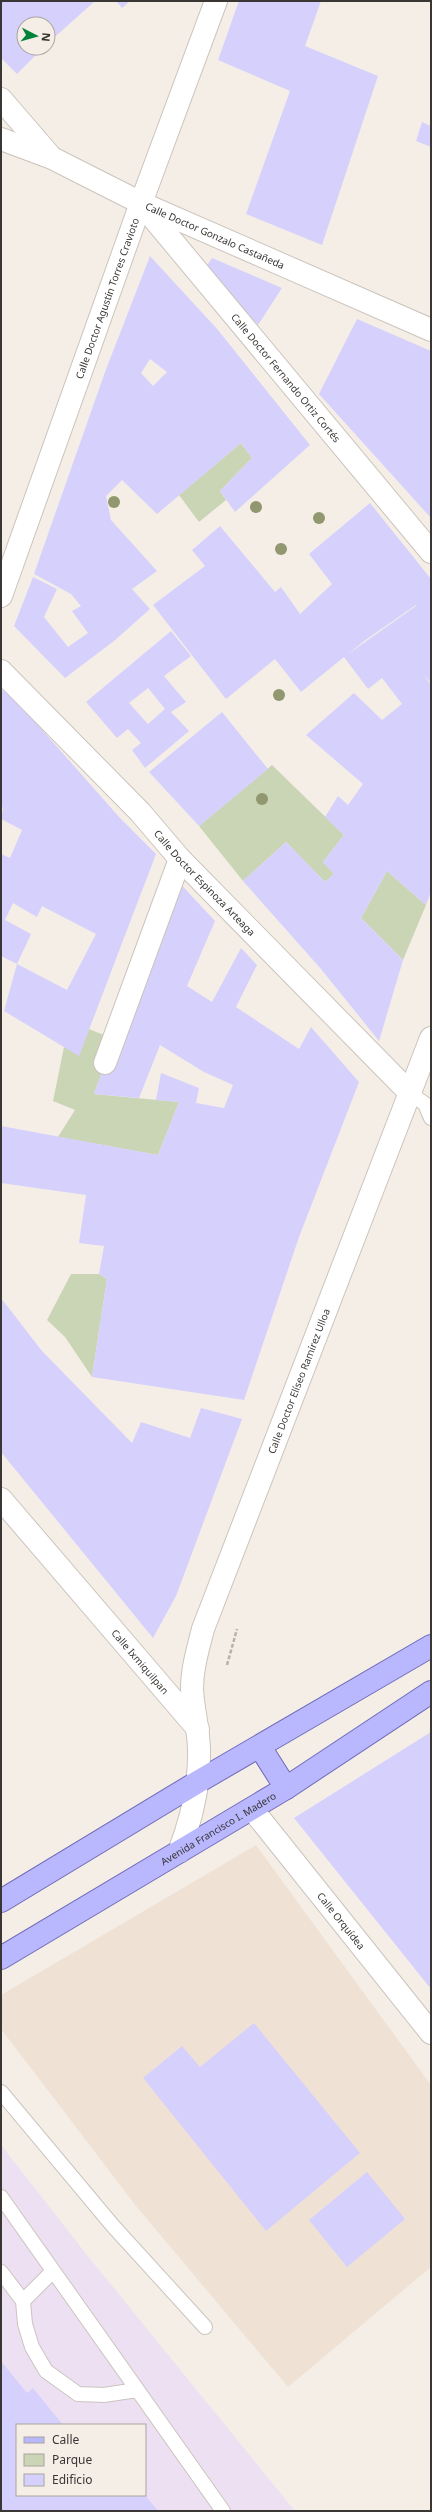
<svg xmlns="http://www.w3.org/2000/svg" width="432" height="2512" font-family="'Noto Sans',sans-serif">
	<rect width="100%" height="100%" fill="#f5eee7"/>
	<path fill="#efe2d5" d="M256 1845 431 2085V2267L288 2387 136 2206 1 2029V1995Z"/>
	<path fill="#eee0f3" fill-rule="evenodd" d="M1 2145 87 2255 295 2511H1ZM17 2425H145V2495H17Z"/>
	<path fill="#cad5b5" d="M241 443 252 458 220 491 226 500 199 522 179 495Z
		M272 765 344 835 323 862 334 874 325 882 286 842 243 881 199 826Z
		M387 871 426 905 403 960 361 918Z
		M89 1029 114 1039 94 1094 179 1102 158 1155 58 1137 75 1110 53 1101 64 1047Z
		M71 1274H99L107 1279 92 1377 65 1337 47 1320Z"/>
	<path fill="#d6d0fd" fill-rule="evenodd" d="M1 1H95L48 43V24H24V48H43L17 74 1 58Z
		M116 1H130L122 8Z
		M239 1H321L305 46 378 76 322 245 246 214 290 91 218 60Z
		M422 122 431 126V147L416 141Z
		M150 256 218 330 310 445 235 512 220 491 252 458 241 443 157 514 122 480 106 496 111 520 157 571 132 589 150 609 114 641 65 678 14 626 33 577 57 589 44 617 68 647 88 633 72 611 81 606 71 594 34 574 105 372ZM150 359 167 372 153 386 141 373Z
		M212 258 282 288 258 325 206 267Z
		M357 319 431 351V518L319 394Z
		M370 503 431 579V683L423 674 431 685V891L426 905 387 871 361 918 403 960 379 1041 321 969 243 881 286 842 325 882 334 874 323 862 344 835 325 817 338 796 348 805 363 784 306 735 354 693 382 720 402 704 382 678 368 689 344 657 301 692 275 659 226 699 153 605 205 566 192 550 220 526 275 592 281 587 300 614 332 584 309 554ZM416 605V606L348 654 364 641Z
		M171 631 191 656 164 676 186 702 171 712 189 731 145 768 132 750 141 743 128 729 117 738 86 702ZM148 688 165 709 148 724 129 703Z
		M6 689 120 818 156 854 79 1056 4 1011 17 964 67 990 96 934 42 906 37 917 13 903 5 920 31 934 17 964 1 956V854L10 858 22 830 1 819 3 808 1 805V691Z
		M222 712 268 769 199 826 149 772Z
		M173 876 215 921 187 986 212 1002 241 948 257 965 236 1007 299 1049 311 1027 359 1082 299 1237 244 1400 92 1377 107 1279 99 1274 104 1246 79 1243 86 1195 1 1183V1126L158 1155 179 1102 156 1100 161 1073 199 1088 196 1103 224 1108 233 1085 204 1072 160 1045 139 1098 94 1094Z
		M1 1298 42 1351 132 1443 141 1422 190 1438 201 1408 242 1419 176 1596 153 1638 1 1452Z
		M431 1732V1989L294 1818Z
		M254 2023 360 2153 266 2231 143 2078 182 2046 200 2067Z
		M367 2172 405 2219 347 2267 309 2220Z
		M1 2361 27 2393 33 2388 63 2425H17V2495H110L111 2497 113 2495H145L158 2511H1Z"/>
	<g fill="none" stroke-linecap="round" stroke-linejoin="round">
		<g stroke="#cbc4bd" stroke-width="16">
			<path id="lane" d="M411 1094 425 1104 431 1118
				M1 2092 113 2226 205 2327
				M1 2197 223 2511
				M1 2272 23 2301 25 2324 32 2347 46 2371 78 2394 104 2395 137 2390
				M23 2301 53 2271"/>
		</g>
		<g stroke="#cbc4bd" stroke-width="24">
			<g id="street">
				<path d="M1 99 51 157"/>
				<path id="s1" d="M1 139 52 158 141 203 431 330"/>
				<path id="s2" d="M144 207 431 552"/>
				<path id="s3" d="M1 596 141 203 216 1"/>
				<path id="s4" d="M1 671 140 812 180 859 411 1094"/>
				<path d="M105 1063 180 859"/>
				<path id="s5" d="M1 1499 198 1729"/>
				<path id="s6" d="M252 1809 431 2033"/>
				<path id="s7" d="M179 1852C190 1823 199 1787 199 1756 200 1733 193 1711 192 1689 192 1668 198 1649 203 1629L431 1038"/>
			</g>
		</g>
		<g stroke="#6e6bb7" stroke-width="24">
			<g id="primary">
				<path d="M260 1747 286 1788"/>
				<path d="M1 1901 196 1783 431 1646"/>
				<path id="s8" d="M1 1958 286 1788 431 1692"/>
			</g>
		</g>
		<path stroke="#b7b1ac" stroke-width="2.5" stroke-dasharray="4 2" stroke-linecap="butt" d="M227 1665 237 1629"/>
		<use href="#lane" stroke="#fff" stroke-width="14"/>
		<use href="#street" stroke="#fff" stroke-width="22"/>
		<use href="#primary" stroke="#b9b7fe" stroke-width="22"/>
	</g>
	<g fill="#91976e">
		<circle cx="114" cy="502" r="6"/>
		<circle cx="256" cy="507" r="6"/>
		<circle cx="319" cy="518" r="6"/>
		<circle cx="281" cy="549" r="6"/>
		<circle cx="279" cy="695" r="6"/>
		<circle cx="262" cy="799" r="6"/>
	</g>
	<g text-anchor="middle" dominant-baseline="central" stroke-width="3.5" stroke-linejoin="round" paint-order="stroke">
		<g font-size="10" fill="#393634" stroke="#f5eee7">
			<text stroke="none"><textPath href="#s1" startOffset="235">Calle Doctor Gonzalo Castañeda</textPath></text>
			<text stroke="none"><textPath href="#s3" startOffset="316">Calle Doctor Agustín Torres Cravioto</textPath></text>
			<text stroke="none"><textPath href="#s2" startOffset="222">Calle Doctor Fernando Ortiz Cortés</textPath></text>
			<text stroke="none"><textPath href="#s4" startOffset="294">Calle Doctor Espinoza Arteaga</textPath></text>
			<text stroke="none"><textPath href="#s7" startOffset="493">Calle Doctor Elíseo Ramírez Ulloa</textPath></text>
			<text stroke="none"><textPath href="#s5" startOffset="214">Calle Ixmiquilpan</textPath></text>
			<text stroke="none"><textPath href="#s8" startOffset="253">Avenida Francisco I. Madero</textPath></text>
			<text stroke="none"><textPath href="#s6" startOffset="143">Calle Orquídea</textPath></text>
		</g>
	</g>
	<rect width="432" height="2512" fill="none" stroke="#393634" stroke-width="4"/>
	<rect x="16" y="2424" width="130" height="72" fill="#f5eee7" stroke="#aaa49f"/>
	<rect x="24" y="2437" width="20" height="6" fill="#b9b7fe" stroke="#aaa49f"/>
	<text x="52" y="2444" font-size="12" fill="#393634">Calle</text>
	<rect x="24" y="2454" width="20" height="12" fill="#cad5b5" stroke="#aaa49f"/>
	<text x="52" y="2464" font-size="12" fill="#393634">Parque</text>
	<rect x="24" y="2474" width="20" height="12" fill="#d6d0fd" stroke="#aaa49f"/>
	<text x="52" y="2484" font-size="12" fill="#393634">Edificio</text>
	<g transform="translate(36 36) rotate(96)"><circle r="19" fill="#f5eee7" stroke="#aaa49f"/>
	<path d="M0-3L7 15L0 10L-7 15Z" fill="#00823b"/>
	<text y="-6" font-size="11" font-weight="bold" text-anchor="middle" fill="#393634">N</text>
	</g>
</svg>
